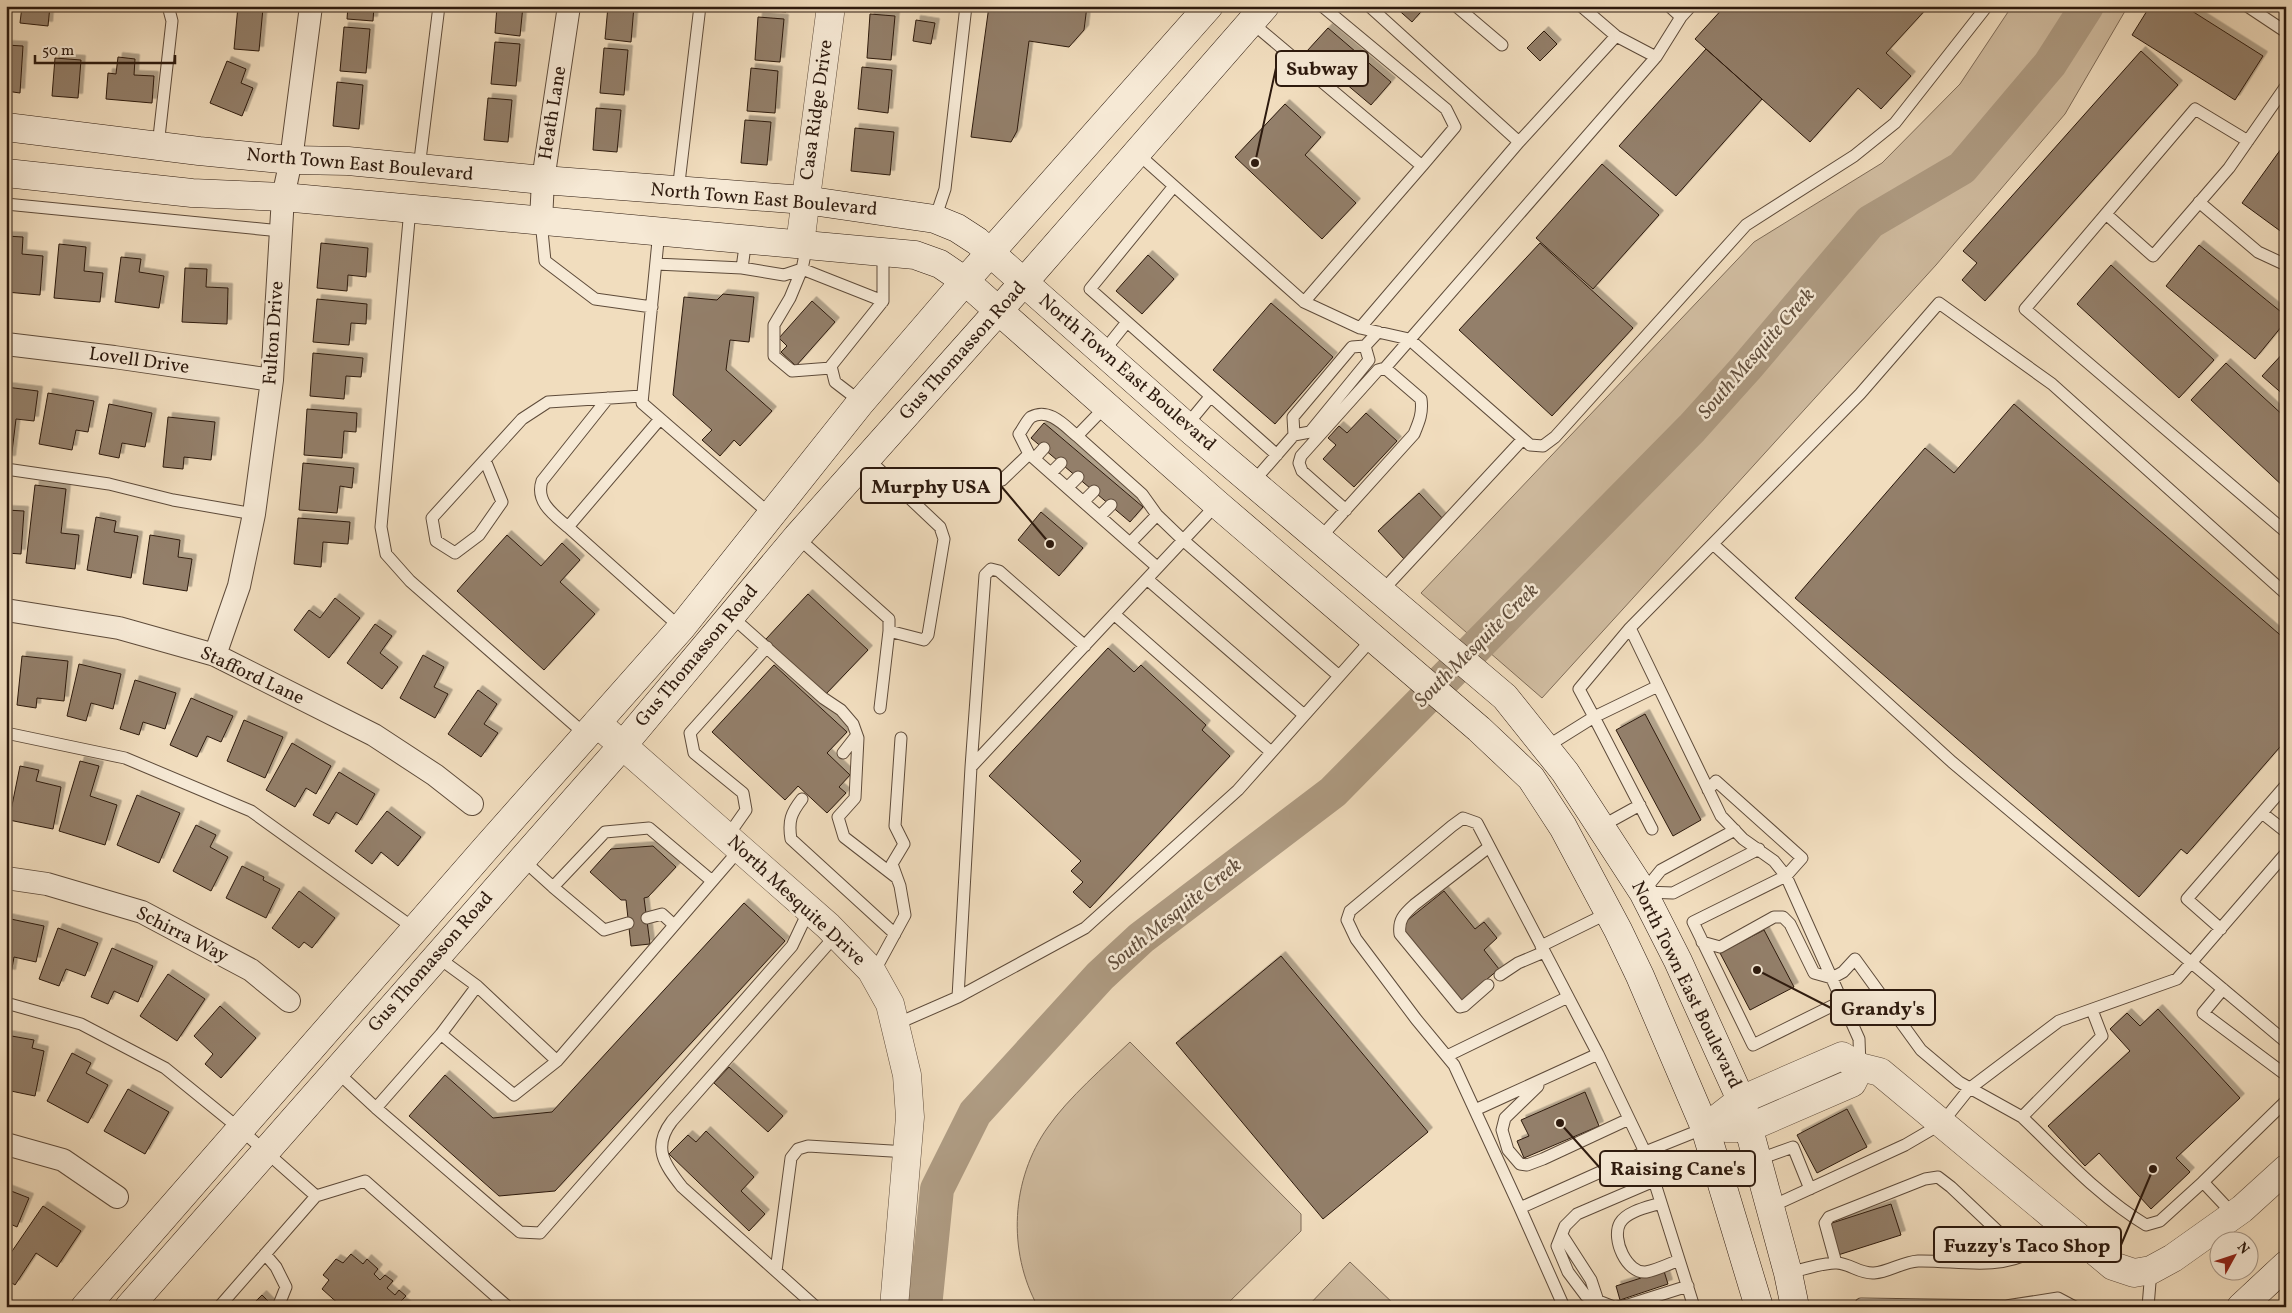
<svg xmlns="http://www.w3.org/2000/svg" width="2292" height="1313" font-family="Vollkorn,serif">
	<defs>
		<filter id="shadow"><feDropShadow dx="4.5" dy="-4.5" stdDeviation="0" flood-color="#0004"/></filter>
	</defs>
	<rect width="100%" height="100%" fill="#f1ddbe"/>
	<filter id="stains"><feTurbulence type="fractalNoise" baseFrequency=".004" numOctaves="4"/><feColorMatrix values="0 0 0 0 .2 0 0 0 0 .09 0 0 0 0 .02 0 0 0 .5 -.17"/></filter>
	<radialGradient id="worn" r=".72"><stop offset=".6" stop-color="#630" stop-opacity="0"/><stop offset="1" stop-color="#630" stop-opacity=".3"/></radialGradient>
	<path fill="#d0bca0" stroke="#7e6b57" d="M2012 6H2128L2065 114 1936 265 1542 698 1421 593 1754 242 1882 163 1960 84Z
		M1130 1042 1301 1214V1231L1224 1307H1038C1007 1251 1011 1179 1048 1127 1068 1098 1105 1066 1130 1042Z
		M1350 1262 1397 1307H1307Z"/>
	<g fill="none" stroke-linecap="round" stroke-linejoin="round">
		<path stroke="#ae9b82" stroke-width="34" d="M925 1307 937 1189 975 1113 1100 976 1141 938 1333 792 1692 428 1746 368 1870 222 1962 168 2050 64 2087 6"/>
	</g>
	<path fill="#937f6a" stroke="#2d1a0e" filter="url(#shadow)" d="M22 6H50L48 26 20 23Z
		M238 6 263 8 259 51 234 49Z
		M348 6H374L373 21 347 19Z
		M497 6H523L520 36 495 33Z
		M608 6H634L631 42 605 39Z
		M761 6H786V12L761 10Z
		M989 6H1087L1084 30 1069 47 1029 41 1017 131 1011 142 971 137Z
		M1394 6H1426L1412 22Z
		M1725 6H1929L1886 53 1911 76 1881 109 1858 88 1810 142 1695 39Z
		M2150 6H2184L2263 56 2235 100 2132 35Z
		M870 14 895 16 891 60 867 58Z
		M758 17 784 19 780 62 755 60Z
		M916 20 935 23 931 44 913 41Z
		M344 27 370 29 366 73 340 71Z
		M1328 28 1391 82 1371 105 1307 51Z
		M1544 31 1557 44 1540 61 1527 48Z
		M495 42 520 44 516 86 491 84Z
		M6 45 23 46 20 93 6 91Z
		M604 48 628 50 624 95 600 93Z
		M1706 49 1762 99 1676 196 1619 146Z
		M2141 51 2178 85 1985 301 1962 280 1977 263 1963 251Z
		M118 57 135 59 134 75 154 76 152 103 106 99 108 73 116 74Z
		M55 58 81 60 78 98 52 96Z
		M227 61 246 69 241 83 253 88 242 116 210 103Z
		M862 67 892 70 888 113 858 109Z
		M751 68 778 71 775 113 747 111Z
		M337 82 363 85 359 129 333 126Z
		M488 98 512 100 508 142 484 140Z
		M1285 104 1321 137 1305 155 1356 203 1322 239 1235 157Z
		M596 108 621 110 617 152 593 150Z
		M745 120 771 122 767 165 741 163Z
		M855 128 894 132 890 175 851 171Z
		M2286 142V229L2283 233 2242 203Z
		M1602 164 1659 215 1593 289 1536 238Z
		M6 236 23 237 22 254 43 256 40 295 6 292Z
		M321 243 368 248 366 277 348 275 347 291 317 288Z
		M1540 243 1633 328 1552 416 1459 330Z
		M59 244 86 247 84 271 103 273 100 302 54 298Z
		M2199 245 2286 316V321L2255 359 2166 286Z
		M1148 255 1174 279 1142 314 1116 291Z
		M121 257 141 259 139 272 164 276 159 308 115 302Z
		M2111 265 2214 360 2179 398 2077 304Z
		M185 268 207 269 206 287 228 288 227 324 182 322Z
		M723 294 754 297 749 342 730 340 726 370 772 411 740 446 734 440 720 456 702 440 712 430 673 395 684 297 717 300Z
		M317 299 367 304 366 324 351 323 349 345 313 342Z
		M812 301 835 322 796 366 781 352 787 346 779 338Z
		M1271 303 1333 357 1275 424 1213 370Z
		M2286 350V397L2262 376Z
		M313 353 363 358 361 377 346 376 344 399 310 396Z
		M2226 363 2286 418V489L2191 400Z
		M6 387 38 391 34 421 16 419 11 460H6Z
		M48 393 94 401 88 432 76 430 72 450 39 444Z
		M109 404 152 413 145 447 122 443 119 458 99 454Z
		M2014 404 2286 640V740L2187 854 2181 849 2139 897 1795 598 1925 448 1954 473Z
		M307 409 357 413 356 432 344 431 342 458 304 455Z
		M1366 413 1397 441 1354 487 1323 459 1336 445 1328 438 1339 426 1347 433Z
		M168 417 215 422 211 460 184 457 183 469 163 467Z
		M1044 423 1143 507 1130 522 1031 438Z
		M303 463 354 468 352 488 340 486 337 513 299 510Z
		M35 485 66 489 61 533 79 535 75 569 26 563Z
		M1419 493 1445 521 1404 559 1378 531Z
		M6 510 24 511 21 554 6 553Z
		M1041 512 1083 548 1059 576 1018 540Z
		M96 517 116 521 114 532 138 536 131 578 87 570Z
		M298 518 350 522 348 544 323 542 321 567 294 564Z
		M150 535 180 540 178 557 192 559 187 591 143 584Z
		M507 535 541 566 562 543 580 560 560 582 595 614 544 670 457 591Z
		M808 594 868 650 825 695 766 639Z
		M335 598 360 618 329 658 294 630 309 610 320 618Z
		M375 624 392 636 380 653 398 667 382 689 347 663Z
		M1108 648 1134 672 1141 665 1206 725 1202 730 1230 756 1090 908 1073 892 1083 882 1071 871 1081 861 989 776Z
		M423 655 444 667 434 687 448 694 435 718 400 698Z
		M22 656 68 661 64 701 37 698 36 708 17 705Z
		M79 664 121 674 113 709 91 703 86 721 67 716Z
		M774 665 847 732 827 753 850 775 839 787 846 793 827 813 798 786 785 800 712 732Z
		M135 680 176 693 165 729 143 722 139 735 120 729Z
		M478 690 497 704 484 724 498 733 481 757 448 734Z
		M191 698 233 716 221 742 207 736 197 757 170 745Z
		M1645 714 1701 820 1673 836 1616 730Z
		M244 720 283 737 265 778 227 761Z
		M292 743 331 766 316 794 306 788 295 807 266 790Z
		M80 761 99 766 90 796 117 805 105 845 59 831Z
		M20 766 39 770 36 781 61 787 53 829 9 820Z
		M339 772 375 794 357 825 336 812 329 824 313 815Z
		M137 795 180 813 159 863 117 845Z
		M387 811 421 837 398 866 381 852 372 864 355 851Z
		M196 825 216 835 210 847 228 857 211 891 173 871Z
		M653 846 676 867 648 897 644 898 650 944 631 946 626 900H621L590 872 611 849Z
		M242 866 264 877 263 880 280 889 266 918 226 898Z
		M299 891 335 918 312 948 304 942 299 948 272 928Z
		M1444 891 1475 929 1484 922 1497 938 1484 950 1499 969 1460 1002 1399 927Z
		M744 903 785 941 555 1191 499 1196 409 1116 445 1075 493 1118 552 1112Z
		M6 918 44 926 36 962 14 957 11 974 6 973Z
		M58 928 98 943 85 976 66 969 59 986 39 979Z
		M1764 930 1794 987 1750 1010 1720 953Z
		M112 948 153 966 138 1002 114 991 108 1004 91 997Z
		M1281 956 1428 1132 1323 1219 1176 1043Z
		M168 974 205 999 177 1041 140 1016Z
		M220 1006 256 1038 221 1078 205 1064 213 1054 194 1036Z
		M2158 1009 2240 1098 2176 1158 2190 1172 2151 1209 2099 1153 2085 1166 2048 1126 2130 1051 2110 1029 2127 1013 2140 1026Z
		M6 1035 34 1040 32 1048 44 1051 35 1096 6 1090Z
		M72 1053 91 1063 86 1073 108 1085 88 1123 47 1101Z
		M729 1067 783 1116 768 1132 714 1083Z
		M128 1089 169 1112 145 1154 104 1131Z
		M1585 1092 1599 1126 1524 1158 1517 1141 1529 1136 1521 1120Z
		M1847 1109 1867 1147 1817 1173 1797 1135Z
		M706 1131 754 1177 741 1191 765 1214 749 1231 669 1154 688 1135 696 1142Z
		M6 1189 29 1198 17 1227 6 1222Z
		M1891 1204 1901 1235 1838 1255 1829 1224Z
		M43 1206 81 1231 57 1267 36 1253 15 1285 6 1279V1260Z
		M351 1254 363 1264 367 1259 378 1269 374 1274 380 1280 385 1275 393 1281 387 1288 395 1295 399 1290 406 1296 401 1301 408 1307H342L322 1289 329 1280 323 1275 336 1259 343 1263Z
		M1663 1268 1668 1284 1620 1300 1616 1286 1641 1278 1640 1275Z
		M262 1295 274 1307H250Z"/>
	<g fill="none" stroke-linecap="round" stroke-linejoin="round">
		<g stroke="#5e4b3a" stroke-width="13">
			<path id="service" d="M1369 6 1519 142
				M1456 6 1502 45
				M1581 6 1616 36 1656 57
				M1669 6 1681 17 1691 6
				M2247 6 2286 32
				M1251 22 1422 166 1455 127 1446 109 1322 6
				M2248 141 2195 109 2025 309 2286 532
				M158 146 172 21 168 6
				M1137 153 1304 302
				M1422 166 1304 302 1360 328 1409 339 1530 445 1543 446 1555 437 1746 225 1854 156 1895 123 1987 6
				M419 168 439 6
				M1174 186 1090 289 1277 455
				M678 191 700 6
				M2199 202 2258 252 2286 265
				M6 204 281 231
				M410 209 381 527 386 554 410 581 586 735
				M2106 214 2153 256 2229 168 2286 86
				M935 219 945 189 966 6
				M541 221 545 261 595 299 652 307
				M659 231 642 403 770 514
				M656 264 742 268 784 275 802 269 807 245
				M742 268 746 239
				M1360 328 1519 142 1616 36
				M1103 352 1127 322
				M831 368 792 371 774 356V325L790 298 802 269 883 301
				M861 402 835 382 831 366 883 301V252
				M1106 406 1077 436 1142 494 1157 515 1183 540 1339 676
				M660 419 568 527 681 628
				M1186 426 1210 397
				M1294 435 1293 417 1352 347 1365 346 1378 332
				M1029 454 1157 567
				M867 458 940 527 944 539 928 635 924 640 889 631
				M1035 458 1044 448
				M485 460 502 502 479 535 455 553 436 541 432 518 522 419 548 402 642 396
				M6 469 109 484 173 500 254 514
				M1051 473 1061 463
				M1253 482 1294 435 1310 432 1369 360 1365 346
				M1068 487 1078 477
				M906 494 974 489 1002 480 1029 454 1019 434C1023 429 1027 420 1031 417 1049 407 1065 426 1077 436
				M1084 501 1094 491
				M1346 510 1302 471 1299 463 1301 456 1378 370 1385 368 1656 57 1681 17
				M1100 516 1111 505
				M568 527C554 515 535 502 542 481L608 398
				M797 537 889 619V631L880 708
				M1320 538 1414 434C1419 422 1423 413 1421 399L1385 368
				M1130 543 1157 515
				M1713 544 1952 762 2286 1042
				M1147 579 1304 715
				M1382 591 1523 439
				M1114 614 1271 752
				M731 616 823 698 841 710 853 724 858 738 855 798 838 817 844 837 897 878
				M1630 628 1579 689 1594 717 1658 686
				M6 733 125 758 251 811 415 929
				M1546 747 1594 717 1652 829
				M843 753 857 735
				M971 767 1217 504
				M1708 790 1716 781 1802 858 1786 876 1693 922 1753 1045 1842 1001
				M802 799C791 813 788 821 791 839L895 934
				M2262 813 2286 832
				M1602 826 1640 805
				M727 837 746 810 743 793 694 753 690 733 767 647
				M522 859 553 887 605 832 649 828 712 881
				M553 887 604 930 628 923
				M1643 892 1661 870 1735 830
				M1645 892 1673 893 1759 849
				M647 918 662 914 674 925
				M2221 929 2187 899 2286 785
				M1702 942 1720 947 1774 917H1783L1790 924 1814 973 1832 978 1843 972 1855 959 1921 1050 1959 1082 2022 1117 2102 1036 2092 1010
				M1541 946 1608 913
				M436 956 477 986 557 1061 740 849
				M874 972 905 915 900 886 892 864 904 844 895 826 901 738
				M1500 975 1518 963 1544 952
				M1488 985 1464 1006 1460 1007 1400 934C1398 920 1404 914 1414 905L1489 847
				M477 986 441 1034 514 1095 557 1061
				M2223 989 2203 1013 2286 1075
				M958 997 1085 928 1238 790 1373 638
				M6 1003 81 1024 165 1068 240 1129 316 1196 365 1181 508 1307
				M894 1025 958 997 971 767 985 575 991 569 999 571 1085 646
				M1598 1054 1477 823 1463 818 1452 826 1350 911 1347 920 1356 939 1416 1019 1454 1065 1520 1208 1645 1152 1705 1128
				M1447 1056 1568 997
				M1860 1066 1859 1039 1786 876 1774 861 1743 839 1721 816 1630 628 1860 394 1939 303 2052 384 2286 594
				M336 1071 376 1108 441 1034
				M1538 1086 1505 1118 1502 1130 1508 1150 1520 1164 1527 1165 1543 1159 1629 1119
				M376 1108 520 1232 540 1233 792 946 809 910
				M1475 1110 1598 1054 1645 1152 1694 1307
				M2022 1117C2061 1154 2099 1197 2146 1225L2160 1221 2203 1182
				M1757 1160 1793 1147 1810 1189
				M1661 1203C1649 1207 1627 1211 1620 1223 1611 1239 1627 1274 1646 1272 1657 1270 1669 1264 1679 1260
				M1770 1207 1905 1145 1941 1124 1969 1089 2059 1021 2177 979 2286 853
				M1520 1208 1564 1307
				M2234 1215 2203 1182 2286 1101
				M1562 1235 1591 1280 1597 1298
				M265 1254 276 1267 286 1287 278 1307
				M1836 1263 1825 1223 1829 1217 1925 1179 1938 1177 1951 1187 2023 1255
				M776 1271 791 1158 798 1149 808 1146 908 1152
				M1788 1273C1802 1270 1824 1262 1837 1263 1851 1264 1860 1274 1874 1273 1889 1272 1902 1262 1918 1261 1955 1260 1997 1271 2031 1252 2044 1245 2051 1232 2059 1221
				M219 1307 316 1196
				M816 1307 682 1187C664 1164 652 1147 672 1121L836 935
				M1614 1307 1586 1296 1568 1272 1557 1246 1565 1226 1577 1214 1654 1181
				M1617 1307 1628 1305 1688 1286
				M1862 1307 1861 1304 2006 1306 2058 1298 2075 1307
				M2148 1307 2151 1270"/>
		</g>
		<g stroke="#5e4b3a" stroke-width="24">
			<path id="minor" d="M541 221 543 180 569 6
				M6 344 114 357 272 380
				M6 610 119 628 215 655 374 735 435 775 472 804
				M215 655 239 586 254 514 272 380 283 197 291 160 311 6
				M6 878 47 884 142 912 251 970 289 1001
				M6 1144 63 1160 117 1197"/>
		</g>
		<g stroke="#5e4b3a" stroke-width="29">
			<path id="tertiary" d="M800 244 831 6
				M597 723 828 926 871 970 890 1004 907 1075 910 1117 894 1307
				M1705 1128 1741 1100 1842 1056 1860 1067 1880 1072 2113 1266 2134 1273 2151 1270 2173 1258 2242 1209 2286 1169
				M1726 1128H1748L1852 1083 1860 1067"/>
		</g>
		<g stroke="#2d1a0e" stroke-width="29">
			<path id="secondary" d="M6 127 199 151 291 160 348 161 543 180 805 200 935 219 957 228 977 241 1193 432 1505 697 1565 772 1643 892 1678 961 1741 1100 1788 1273 1795 1307
				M6 173 192 193 283 197 915 255 940 264 965 281 1217 504 1479 729 1531 778 1563 827 1618 930 1640 976 1705 1128 1759 1307
				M85 1307 486 848 681 628 861 402 965 281 1209 6
				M129 1307 623 745 797 537 1024 282 1265 6
				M2241 1307 2286 1265"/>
		</g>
		<use href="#service" stroke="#f6e9d5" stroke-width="11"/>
		<use href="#minor" stroke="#f6e9d5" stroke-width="22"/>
		<use href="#tertiary" stroke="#f6e9d5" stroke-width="28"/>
		<use href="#secondary" stroke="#f6e9d5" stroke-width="28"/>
	</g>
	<g text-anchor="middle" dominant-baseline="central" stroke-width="5" stroke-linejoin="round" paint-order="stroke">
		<g font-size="19" fill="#2d1a0e" stroke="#f6e9d5">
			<text transform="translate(817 110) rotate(-82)">Casa Ridge Drive</text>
			<text transform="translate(553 113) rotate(-81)">Heath Lane</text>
			<text transform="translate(360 165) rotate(5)">North Town East Boulevard</text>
			<text transform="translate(764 200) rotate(5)">North Town East Boulevard</text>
			<text transform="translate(274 333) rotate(-86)">Fulton Drive</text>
			<text transform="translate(963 351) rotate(-48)">Gus Thomasson Road</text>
			<text transform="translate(139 361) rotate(8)">Lovell Drive</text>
			<text transform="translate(1127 373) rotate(41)">North Town East Boulevard</text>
			<text transform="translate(697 656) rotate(-50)">Gus Thomasson Road</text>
			<text transform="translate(252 676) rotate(25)">Stafford Lane</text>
			<text transform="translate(796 901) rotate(43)">North Mesquite Drive</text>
			<text transform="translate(182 935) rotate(27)">Schirra Way</text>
			<text transform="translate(431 962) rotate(-49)">Gus Thomasson Road</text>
			<text transform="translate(1686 985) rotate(64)">North Town East Boulevard</text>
		</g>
		<g font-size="20" font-style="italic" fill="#614e3c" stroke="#f6e9d5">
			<text transform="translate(1757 354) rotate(-49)">South Mesquite Creek</text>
			<text transform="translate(1477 646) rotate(-45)">South Mesquite Creek</text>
			<text transform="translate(1175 915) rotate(-39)">South Mesquite Creek</text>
		</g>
	</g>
	<path fill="none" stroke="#2d1a0e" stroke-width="2" d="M1255 163L1276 68M1050 544L1001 486M1757 970L1831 1008M1560 1123L1600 1168M2153 1169L2121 1245"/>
	<g fill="#2d1a0e" stroke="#f6e9d5" stroke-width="2">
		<circle cx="1255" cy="163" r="5"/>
		<circle cx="1050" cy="544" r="5"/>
		<circle cx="1757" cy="970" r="5"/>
		<circle cx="1560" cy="1123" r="5"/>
		<circle cx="2153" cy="1169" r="5"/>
	</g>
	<g fill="#f6e9d5" stroke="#2d1a0e" stroke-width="2">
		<rect x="1276" y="51" width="92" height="35" rx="5"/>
		<rect x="861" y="468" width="140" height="35" rx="5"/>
		<rect x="1831" y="990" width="104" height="35" rx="5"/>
		<rect x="1600" y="1151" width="155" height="35" rx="5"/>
		<rect x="1934" y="1227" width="187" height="35" rx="5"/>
	</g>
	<g font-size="20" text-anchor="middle" font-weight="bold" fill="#2d1a0e">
		<text x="1322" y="75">Subway</text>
		<text x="931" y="493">Murphy USA</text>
		<text x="1883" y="1015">Grandy's</text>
		<text x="1678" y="1175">Raising Cane's</text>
		<text x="2027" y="1252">Fuzzy's Taco Shop</text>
	</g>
	<rect width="2292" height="1313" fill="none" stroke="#f1ddbe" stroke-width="25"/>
	<rect x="8" y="8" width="2277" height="1298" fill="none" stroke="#2d1a0e" stroke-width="2.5"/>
	<rect x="12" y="12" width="2267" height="1288" fill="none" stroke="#2d1a0e"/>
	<g transform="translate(2234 1256) rotate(50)"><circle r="24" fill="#f6e9d5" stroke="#a69685"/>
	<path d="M0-4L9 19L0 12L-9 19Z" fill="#8f2418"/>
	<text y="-8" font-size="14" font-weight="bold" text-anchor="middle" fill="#2d1a0e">N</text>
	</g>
	<path d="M35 55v8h140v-8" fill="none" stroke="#2d1a0e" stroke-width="2.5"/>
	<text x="42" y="55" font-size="15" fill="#2d1a0e" stroke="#f6e9d5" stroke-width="4" paint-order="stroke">50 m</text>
	<rect width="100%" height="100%" filter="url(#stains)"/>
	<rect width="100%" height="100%" fill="url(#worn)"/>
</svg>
